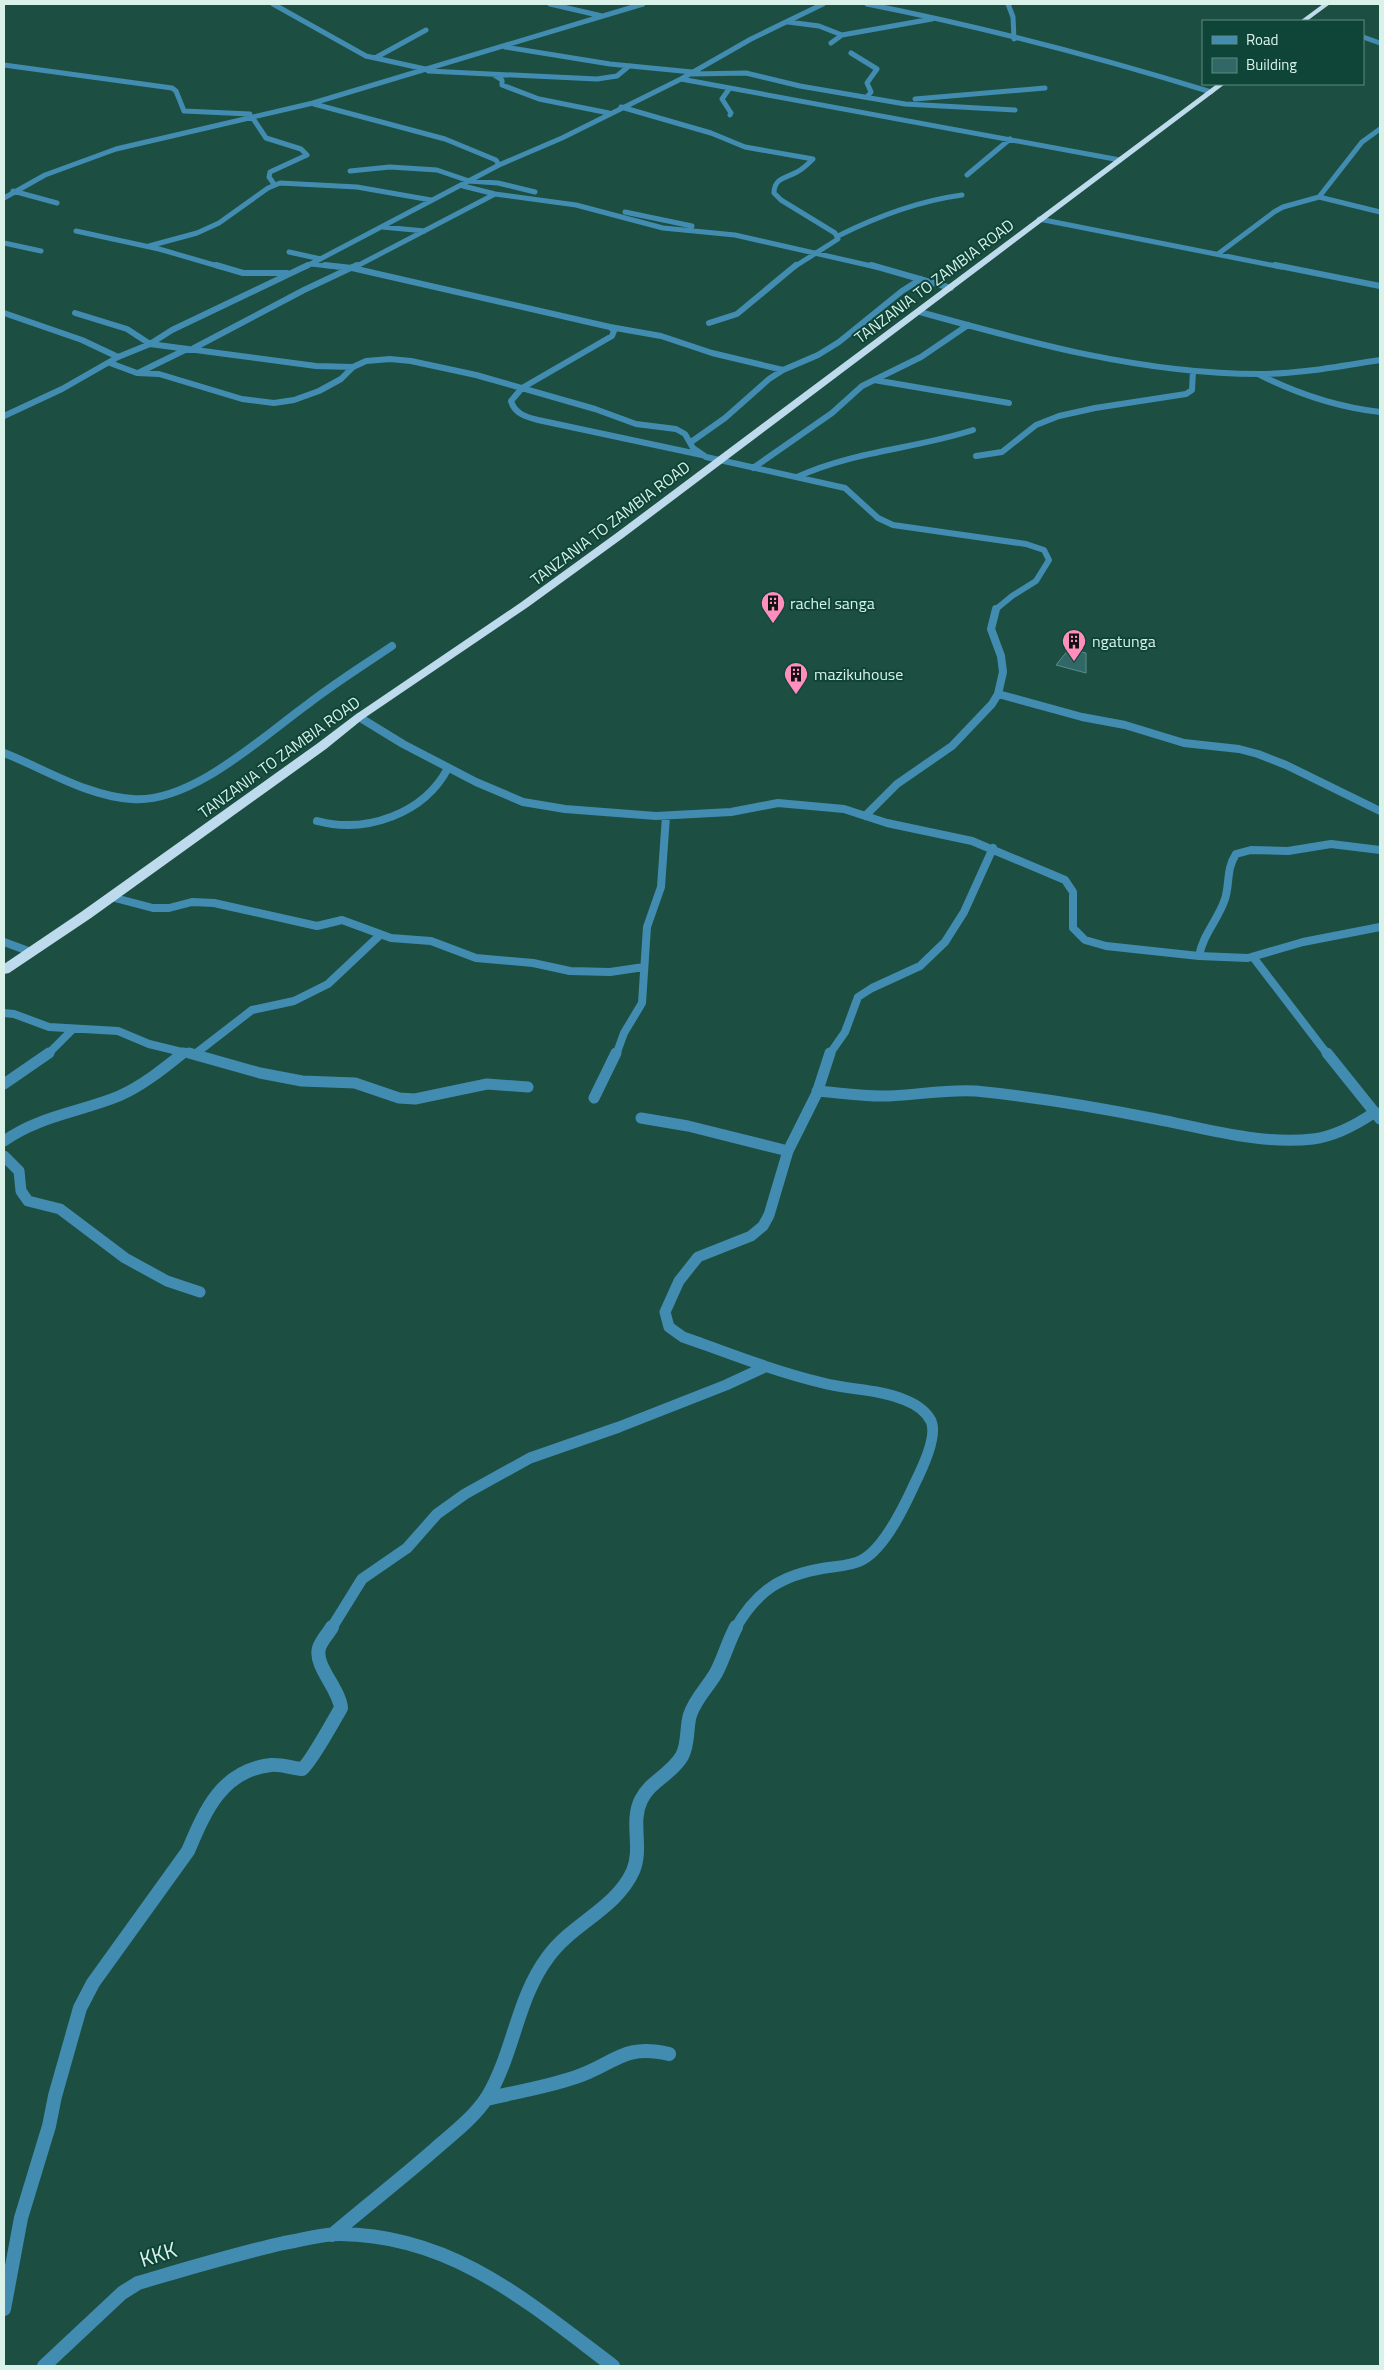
<svg xmlns="http://www.w3.org/2000/svg" width="1384" height="2370" font-family="'Titillium Web',sans-serif">
	<rect width="100%" height="100%" fill="#1c4f42"/>
	<path fill="#316766" stroke="#578e8d" d="M1069 649 1086 653V673L1056 665Z"/>
	<g fill="none" stroke-linecap="round" stroke-linejoin="round">
		<path stroke="#438cb1" stroke-width="5" d="M273 4 366 56 425 69
			M550 4 602 16
			M867 4C983 27 1098 57 1211 92
			M1008 4 1013 17 1014 39
			M788 22 819 26 842 35 831 43
			M842 35 932 19
			M1363 37 1380 43
			M505 47 610 64 692 72
			M851 53 877 69 867 83 871 92 867 97
			M375 58 426 30
			M4 65 172 88 176 91 184 111 250 114
			M428 71 597 79 617 76 629 66
			M692 74 746 73 800 86 905 104 1015 110
			M494 75 502 80V85L539 99 609 113
			M681 79 1120 160
			M729 89 722 99 731 113 730 115
			M915 99 1045 88
			M314 104 445 139 496 160 499 165
			M621 107 711 133 745 147 813 159C808 164 803 169 797 172 786 178 774 178 774 193L781 200 835 233 838 239 794 267
			M252 117 266 138 301 149 307 155 270 172 269 177 274 184
			M350 171 390 167 437 170 469 181 498 183 535 192
			M967 175 1010 139
			M463 186 495 194 576 205 663 228 735 235 876 267
			M13 191 57 203
			M1319 197 1380 212
			M4 198 45 175 116 149 313 103 643 4
			M625 212 692 226
			M1039 219 1281 267
			M382 227 425 231
			M76 231 159 249 221 267
			M838 236C878 216 918 201 962 195
			M4 243 41 251
			M149 246 197 233 219 223 268 188 280 183 357 187 431 200
			M289 252 321 259
			M1218 254 1274 212 1283 207 1319 197 1362 142 1380 129
			M311 264 338 267
			M305 267 499 165 562 138 681 79 751 39 823 4
			M355 267 495 194"/>
		<path stroke="#438cb1" stroke-width="6" d="M216 265 243 273H287
			M325 265 352 268 610 327 614 331 612 336 522 388 511 401C515 414 526 417 538 420L702 455
			M871 265 951 288
			M1275 265 1380 286
			M920 312C1031 343 1143 374 1259 374 1300 374 1340 366 1380 360
			M4 313 82 340 118 357
			M75 313 127 329 150 344 316 366 353 367
			M709 323 737 314 796 265
			M610 327 661 336 712 353 783 370
			M194 348 304 290 357 265
			M110 363 137 373 159 374 242 399 274 403 294 400 319 391 341 379 353 367 366 361 390 359 411 361 476 375 595 409 636 424 676 429 685 434 693 448 706 457 845 488 878 518 893 525 1026 544 1044 550 1049 560 1036 581 1012 596 995 610
			M140 372 187 349
			M1260 375C1298 394 1337 407 1380 412
			M874 380 1009 403
			M4 416 62 389 118 357 150 344 172 330 308 265
			M691 442 725 418 769 379 783 370 818 355 839 342 902 291 921 279
			M976 456 1002 452 1036 425 1059 416 1095 408 1186 394 1192 390 1193 371
			M753 468 832 413 862 386 921 357 968 325
			M797 477C853 451 915 449 973 430"/>
		<path stroke="#438cb1" stroke-width="8" d="M998 694 1082 717 1125 725 1184 743 1239 749 1258 754 1286 765 1380 811
			M359 717 403 744 476 782 523 802 565 809 656 816 731 812 778 803 844 809 887 823 972 841 1065 880 1073 892V928L1085 940 1106 946 1199 956 1248 958 1303 942 1380 927
			M4 753C45 769 87 796 132 799 191 804 262 737 308 704 335 683 364 665 392 646
			M865 816 897 784 952 746 992 704 998 694 1003 672 1001 656 991 629 996 609
			M317 821C366 834 424 814 448 768
			M111 897 153 908H169L192 902 214 903 317 926 342 920 391 938 431 941 476 958 533 963 570 971 610 972 644 967
			M4 942 31 952
			M1199 956C1203 934 1218 920 1225 899 1230 883 1226 869 1236 854L1251 850 1288 851 1331 844 1380 850
			M1253 957 1328 1055
			M4 1013 14 1014 49 1027 118 1031 149 1044 194 1055
			M195 1054 252 1010 294 1001 328 984 380 935
			M47 1055 73 1029
			M182 1055 185 1052
			M616 1055 624 1033 642 1003 647 927 661 887 666 816
			M829 1055 845 1032 858 997 872 988 920 966 945 942 964 912 993 848"/>
		<path stroke="#438cb1" stroke-width="11" d="M189 1053 260 1073 302 1081 355 1083 399 1098 415 1099 487 1084 528 1087
			M1327 1053 1380 1119
			M4 1084 49 1053
			M817 1091C841 1093 865 1097 889 1096 918 1095 946 1089 976 1091 1036 1097 1096 1107 1156 1119 1207 1129 1261 1145 1313 1139 1336 1136 1356 1125 1375 1112
			M594 1098 616 1053
			M641 1118 688 1126 788 1151
			M4 1141C39 1116 80 1112 119 1096 142 1086 163 1069 183 1053
			M4 1156 19 1171 21 1191 28 1201 60 1209 125 1258 167 1281 200 1292
			M331 1629 362 1579 407 1548 437 1514 465 1494 530 1458 619 1427 726 1385 765 1367
			M735 1629C757 1590 782 1575 825 1568 838 1566 851 1566 862 1560 885 1548 905 1505 915 1483 922 1469 938 1436 931 1421 926 1411 915 1404 905 1400 879 1389 850 1390 823 1383 781 1373 741 1358 700 1343L683 1337 669 1327 665 1312 679 1281 698 1257 751 1236 763 1226 769 1215 788 1151 817 1093 830 1053"/>
		<path stroke="#438cb1" stroke-width="14" d="M486 2099C516 2092 547 2087 576 2077 615 2064 623 2043 669 2054
			M332 2235C366 2206 401 2179 434 2150 453 2133 474 2118 488 2096 514 2052 517 1998 548 1957 571 1924 616 1909 633 1871 643 1848 630 1822 641 1800 650 1781 672 1774 682 1756 689 1743 686 1728 690 1715 695 1699 708 1687 716 1673 724 1658 728 1642 736 1627
			M4 2309 21 2218 49 2126 55 2096 80 2008 93 1983 188 1851C205 1811 222 1770 271 1765 281 1764 292 1768 302 1769 310 1764 334 1720 341 1708 339 1688 314 1666 319 1648 321 1641 328 1634 332 1627
			M44 2366 122 2293 138 2283C186 2269 235 2254 284 2243 302 2240 321 2234 340 2234 452 2235 528 2302 613 2366"/>
		<path fill="#bddbed" fill-rule="evenodd" d="M1323 4H1330L1307 21H1300Z
			M1217 84H1225L623 538 528 607 363 719 326 749 91 918 9 973 4 974V964L81 912 318 743 355 715 520 603 615 534Z"/>
	</g>
	<defs>
		<g id="building-pin" transform="scale(1.25)"><path d="M0 17L-7.5 6A9.5 9.5 0 1 1 7.5 6Z" fill="#fd8ebe" stroke="#0f4438"/><path d="M-4-6H4V6H1V3H-1V6H-4ZM-2.5-4.3h1.7v1.8h-1.7ZM.8-4.3h1.7v1.8H.8ZM-2.5-1h1.7V.8h-1.7ZM.8-1h1.7V.8H.8Z" fill="#111"/></g>
	</defs>
	<g fill-rule="evenodd">
		<use href="#building-pin" x="773" y="603"/>
		<use href="#building-pin" x="1074" y="641"/>
		<use href="#building-pin" x="796" y="674"/>
	</g>
	<g text-anchor="middle" dominant-baseline="central" stroke-width="4" stroke-linejoin="round" paint-order="stroke">
		<g font-size="16" fill="#d8f2e9" stroke="#0f4438">
			<text transform="translate(934 281) rotate(-37)">TANZANIA TO ZAMBIA ROAD</text>
			<text transform="translate(610 523) rotate(-37)">TANZANIA TO ZAMBIA ROAD</text>
			<text transform="translate(279 757) rotate(-36)">TANZANIA TO ZAMBIA ROAD</text>
		</g>
		<g font-size="16" fill="#d8f2e9" stroke="#0f4438" text-anchor="start">
			<text x="790" y="603">rachel sanga</text>
			<text x="1092" y="641">ngatunga</text>
			<text x="814" y="674">mazikuhouse</text>
		</g>
		<g font-size="22" fill="#d8f2e9" stroke="#0f4438">
			<text transform="translate(158 2254) rotate(-17)">KKK</text>
		</g>
	</g>
	<rect width="1384" height="2370" fill="none" stroke="#d8f2e9" stroke-width="10"/>
	<rect x="1202" y="20" width="162" height="65" fill="#0f4438" stroke="#5f8a7f"/>
	<rect x="1212" y="36" width="25" height="8" fill="#438cb1" stroke="#5f8a7f"/>
	<text x="1246" y="45" font-size="15" fill="#d8f2e9">Road</text>
	<rect x="1212" y="58" width="25" height="15" fill="#316766" stroke="#5f8a7f"/>
	<text x="1246" y="70" font-size="15" fill="#d8f2e9">Building</text>
</svg>
